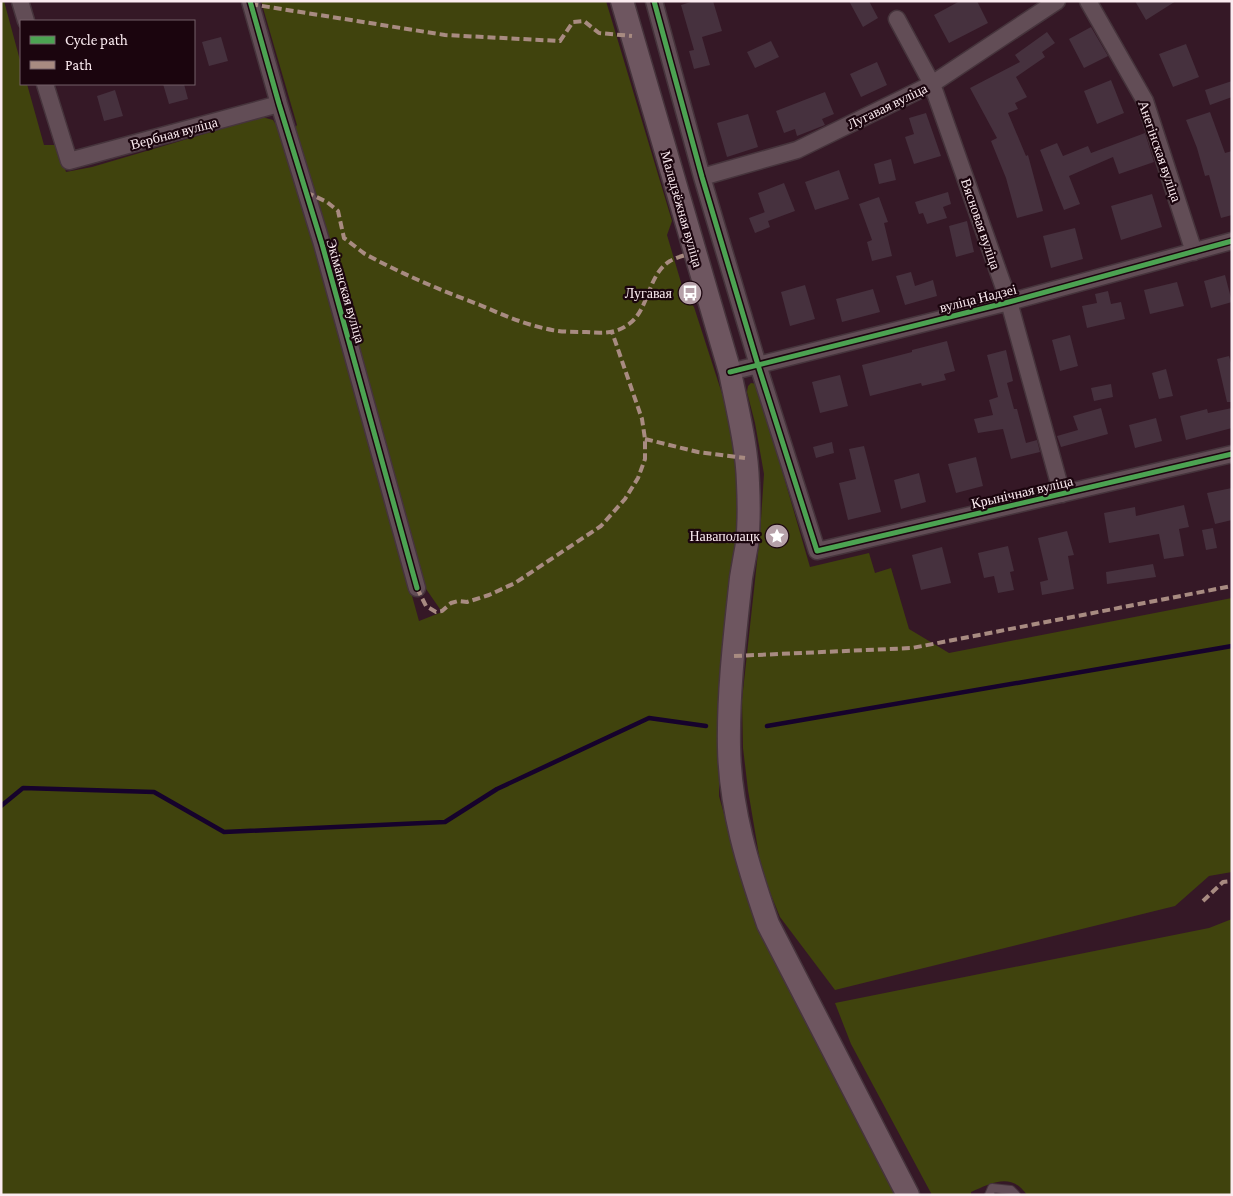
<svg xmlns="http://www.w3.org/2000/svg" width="1233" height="1196" font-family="'Crimson Pro',serif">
	<rect width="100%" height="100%" fill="#351826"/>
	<path fill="#40430d" d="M1 1H4L21 64V84H27L44 145H58L66 172 92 167 262 117 273 120 279 129 315 246 419 621 442 612 424 586 294 129 297 125 261 1H606L672 221 667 235 685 296 694 307 736 437 738 542 719 721V796L731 839 898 1195H1Z
		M751 383 757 384 810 567 869 553 875 573 891 568 909 629 949 653 1232 598V872L1209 876 1175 906 835 990 780 917 762 873 748 790 743 748 742 700 760 534 764 474 755 423 747 392 748 386Z
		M1232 919V1195H1027C1011 1172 992 1183 971 1192V1195H932L851 1044 835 1003 1209 928Z"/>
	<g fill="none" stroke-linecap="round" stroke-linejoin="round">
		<path stroke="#16022c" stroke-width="4.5" d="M767 726 1232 646
			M1 806 23 788 154 792 224 832 445 822 497 789 649 718 706 726"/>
	</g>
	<path fill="#46313e" d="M694 1H713L722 31 702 37 710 65 694 69 689 51 694 50 681 5Z
		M849 1H869L878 18 863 27Z
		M960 1H977L988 23 949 43 934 15Z
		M1135 1H1176L1146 20Z
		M1091 27 1108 56 1084 68 1069 39Z
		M1047 32 1055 43 1042 52 1045 57 1016 77 1027 97 1015 103 1018 109 1008 113 1026 156 1028 155 1043 211 1017 218 1006 178 991 141 997 138 970 88 1020 62 1015 55Z
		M221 37 228 61 209 66 202 42Z
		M771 41 779 57 755 68 747 52Z
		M1186 44 1199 77 1173 87 1159 54Z
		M877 62 887 85 861 97 850 74Z
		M1111 80 1124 113 1097 124 1084 91Z
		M1232 81V97L1210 105 1205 90Z
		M163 84H184L188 99 169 104Z
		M115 90 123 116 104 121 97 96Z
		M825 92 834 114 822 119 825 125 797 136 795 129 784 133 776 111Z
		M1210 112 1225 153 1232 151V215L1221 218 1209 175 1205 176 1197 148 1186 120Z
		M926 113 941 156 914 164 905 137 914 134 909 118Z
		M748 114 758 147 727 157 717 123Z
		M1145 133 1154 162 1119 174 1113 157 1069 176 1080 204 1064 210 1040 150 1057 143 1063 156 1088 146 1091 153Z
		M891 159 896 180 879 184 874 164Z
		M839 170 849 199 815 210 805 182Z
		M784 183 795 211 768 221 770 227 755 233 749 218 765 212 766 216 758 193Z
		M948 192 951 204 943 207 947 218 927 224 923 213 919 214 915 202Z
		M1152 194 1162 227 1121 240 1111 206Z
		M879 197 888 222 884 223 892 256 872 261 867 242 872 240 859 204Z
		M967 221 974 252 956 257 949 226Z
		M1075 228 1083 259 1051 268 1043 236Z
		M911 272 915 286 933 280 937 296 905 305 896 276Z
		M1225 275 1232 302 1211 308 1204 281Z
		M1177 282 1184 306 1150 314 1144 290Z
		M805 285 815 319 790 326 781 292Z
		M873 289 880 312 842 322 836 299Z
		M1108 291 1111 304 1121 302 1125 319 1087 328 1082 306 1097 303 1095 294Z
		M1070 335 1078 366 1060 371 1052 340Z
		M947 341 955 371 944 374 946 380 922 386 921 383 870 396 862 365 912 352V350Z
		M1006 350 1013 381 1007 383 1014 409H1017L1026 443 1037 440 1040 452 1011 459 1003 429 978 433 974 419 993 415 989 400 998 397 987 355Z
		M1229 356 1232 366V402H1227L1217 359Z
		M1166 369 1173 396 1159 399 1152 373Z
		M840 375 848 406 820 413 812 382Z
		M1111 384 1113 397 1094 401 1091 388Z
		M1101 408 1108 434 1061 447 1057 436 1078 430 1073 416Z
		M1232 408V428L1186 440 1180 416 1207 409 1208 413Z
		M1156 418 1162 441 1135 448 1129 425Z
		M832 442 834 453 816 458 813 447Z
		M864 446 881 512 848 520 839 483 856 479 849 449Z
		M976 457 983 486 956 493 948 464Z
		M919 473 926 502 901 509 894 480Z
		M1232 488V520L1215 524 1207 493Z
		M1184 505 1189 527 1179 529 1184 556 1164 559 1159 534 1109 543 1104 513 1135 507 1136 516Z
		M1213 528 1217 548 1206 550 1202 530Z
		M1067 531 1074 555 1068 556 1074 589 1042 595 1040 582 1048 580 1038 538Z
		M1008 546 1014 571 1010 572 1014 590 998 593 994 576 984 578 978 553Z
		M942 547 951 583 921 590 912 555Z
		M1153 564 1156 577 1107 584 1106 572Z"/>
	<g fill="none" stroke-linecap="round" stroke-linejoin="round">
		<g stroke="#46343c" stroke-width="10">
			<path id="lane" d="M989 1195 992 1188 1011 1190 1016 1195"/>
		</g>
		<g stroke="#46343c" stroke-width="19">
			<path id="street" d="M20 1 26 21
				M250 1 279 104 322 244 417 588
				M654 1 702 177 758 365 817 551 1232 454
				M1088 1 1145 101 1194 252
				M897 19 932 84 1009 302 1062 494
				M45 84 69 161 279 104
				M702 177 797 150 932 84 1057 1
				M730 372 1009 302 1232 241"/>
		</g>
		<g stroke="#46343c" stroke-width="25">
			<path id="secondary" d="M622 1 730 372C737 408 747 446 748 483 749 503 749 525 747 544 745 555 743 566 741 578 735 634 728 691 729 747 730 809 748 866 768 924L908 1195"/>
		</g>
		<use href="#lane" stroke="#624d56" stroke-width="8"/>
		<use href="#street" stroke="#624d56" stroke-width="16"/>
		<use href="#secondary" stroke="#6e5660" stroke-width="22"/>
		<path stroke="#a88b81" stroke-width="4" stroke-dasharray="8 4" stroke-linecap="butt" d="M250 4 445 35 560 41 573 22 584 21 599 33 632 36
			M306 192 327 202 338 211 344 238C351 243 358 249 365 254 402 274 440 290 480 305 503 315 526 325 552 330 563 332 575 332 586 332 600 333 614 334 626 326 650 312 646 276 670 261 677 257 686 255 695 252
			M645 439 698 452 745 458
			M417 588 426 606 436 612 442 611 451 603 458 601 467 602 489 595 515 583 601 526 625 499 638 478 645 459V439L642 419 612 332
			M734 656 912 648 1232 586
			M1203 901 1223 882 1232 881"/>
		<g stroke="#1b050e" stroke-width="8">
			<path id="cycleway" d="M250 1 279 104 322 244 417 588
				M654 1 702 177 758 365 817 551 1232 454
				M730 372 1009 302 1232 241"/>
		</g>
		<use href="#cycleway" stroke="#4ca352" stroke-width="5"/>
	</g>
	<defs>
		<g id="bus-disc" transform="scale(1.25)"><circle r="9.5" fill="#b6a1a9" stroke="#1b050e"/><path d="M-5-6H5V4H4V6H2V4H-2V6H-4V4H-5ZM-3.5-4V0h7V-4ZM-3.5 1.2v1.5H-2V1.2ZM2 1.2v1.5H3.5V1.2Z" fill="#fff"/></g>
		<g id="sight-disc" transform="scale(1.25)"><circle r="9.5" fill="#b6a1a9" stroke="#1b050e"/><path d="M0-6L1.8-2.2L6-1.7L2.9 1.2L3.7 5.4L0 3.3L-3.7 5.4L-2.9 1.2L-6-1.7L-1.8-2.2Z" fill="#fff"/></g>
	</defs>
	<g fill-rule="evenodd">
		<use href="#bus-disc" x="690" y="293"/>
		<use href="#sight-disc" x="777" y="536"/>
	</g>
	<g text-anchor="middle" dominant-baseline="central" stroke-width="4.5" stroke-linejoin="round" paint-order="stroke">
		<g font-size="14" fill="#fbebf0" stroke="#1b050e">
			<text transform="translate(887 106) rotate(-26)">Лугавая вуліца</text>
			<text transform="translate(174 133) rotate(-15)">Вербная вуліца</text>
			<text transform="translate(1160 151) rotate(71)">Анегінская вуліца</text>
			<text transform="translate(682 209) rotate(74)">Маладзёжная вуліца</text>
			<text transform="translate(981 224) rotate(71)">Вясновая вуліца</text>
			<text transform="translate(346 291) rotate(74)">Экіманская вуліца</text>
			<text transform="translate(978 298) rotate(-14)">вуліца Надзеі</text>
			<text transform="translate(1022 492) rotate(-13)">Крынічная вуліца</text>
		</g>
		<g font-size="14" fill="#fbebf0" stroke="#1b050e" text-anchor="end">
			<text x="672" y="293">Лугавая</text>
			<text x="760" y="536">Наваполацк</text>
		</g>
	</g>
	<rect width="1233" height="1196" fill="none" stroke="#fbebf0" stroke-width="5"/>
	<rect x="20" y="20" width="175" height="65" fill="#1b050e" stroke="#756168"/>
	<rect x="30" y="36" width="25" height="8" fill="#4ca352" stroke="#756168"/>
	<text x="65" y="45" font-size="15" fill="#fbebf0">Cycle path</text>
	<rect x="30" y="61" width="25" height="8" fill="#a88b81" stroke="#756168"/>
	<text x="65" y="70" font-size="15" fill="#fbebf0">Path</text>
</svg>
